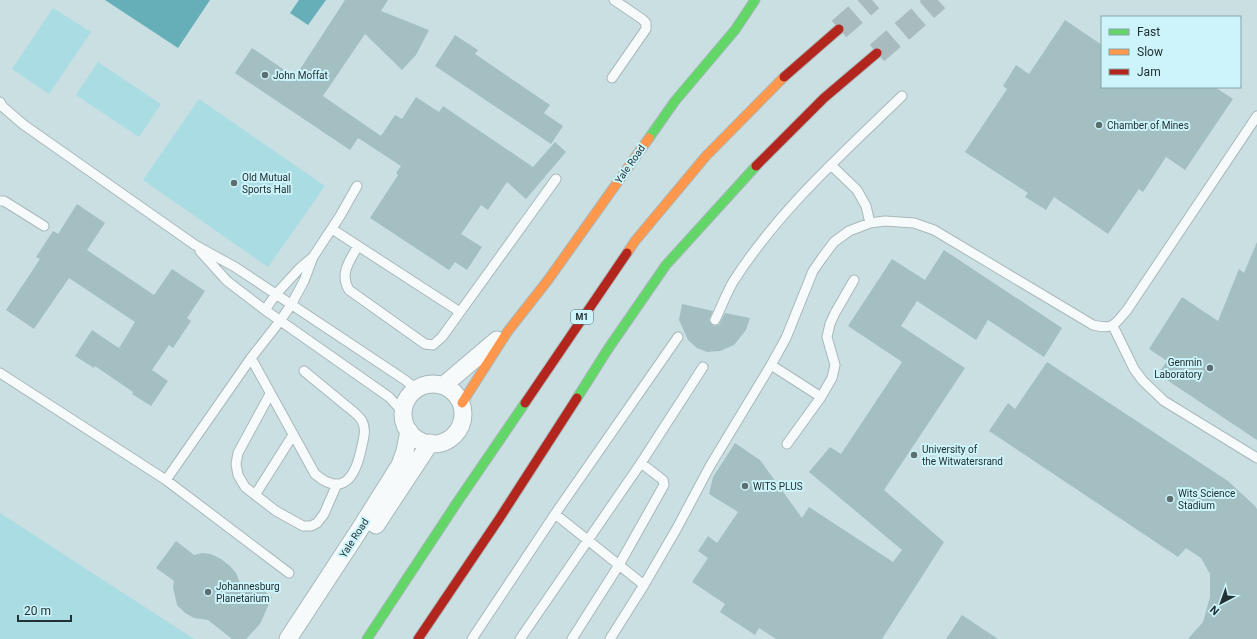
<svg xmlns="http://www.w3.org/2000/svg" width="1257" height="639" font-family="Roboto,sans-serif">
	<rect width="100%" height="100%" fill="#cadfe2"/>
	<path fill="#a9dce3" d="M53 8 91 32 49 94 12 69Z
		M98 62 161 104 139 137 76 95Z
		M199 99 325 186 268 267 143 180Z
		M0 513 194 639H0Z"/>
	<path fill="#66afb8" d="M105 0H210L178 48Z
		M299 0H326L308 25 290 13Z"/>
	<path fill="#a3bfc2" d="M345 0H388L381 11 429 30 416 55 402 70 365 34 323 96 381 136 395 115 402 119 416 97 439 112 443 106 533 167 555 142 566 152 526 199 507 182 488 210 481 205 461 234 482 247 467 270 455 262 449 270 370 218 398 175 396 173 401 166 358 138 350 150 235 73 252 48 295 77Z
		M1065 20 1102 45V87H1215L1233 99 1185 170 1166 157 1143 192 1139 189 1108 234 1054 197 1046 210 1025 197 1028 193 965 152 1007 89 1003 86 1016 65 1029 74Z
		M455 35 478 50 475 54 550 105 544 113 563 126 551 144 435 66Z
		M77 204 105 223 87 250 154 295 172 269 205 291 187 318 191 321 173 348 169 345 152 370 168 381 151 406 132 394 133 392 95 366 94 368 75 356 92 330 119 348 135 322 69 278 34 329 6 310 40 259 36 257 53 231 58 234Z
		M1257 242V440L1158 374 1167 361 1149 349 1182 297 1218 321 1239 269 1244 273Z
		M944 250 1062 328 1044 357 988 320 976 340 917 301 901 326 965 368 884 490 944 542 882 639H776L759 628 755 635 720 612 725 604 692 582 708 558 698 551 708 536 717 543 738 512 709 494 713 477 735 443 760 460 802 518 809 507 893 562 902 550 809 472 830 447 841 454 902 362 848 326 892 259 925 280Z
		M682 304 713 311 709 320 713 326 719 325 725 313 750 318 746 330 734 345 720 351 707 352 697 348 688 340 679 320Z
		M1047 362 1228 481 1255 506 1257 509V639H1188L1203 622 1210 597V574L1201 558 1186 548 1178 557 989 431 1008 403 1015 409Z
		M176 541 194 555 202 553 211 554 221 559 230 566 236 573 244 593 253 583 272 597 260 624 246 639H232L208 620 194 618 185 613 177 605 173 587 174 581 156 568Z
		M962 615 998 639H946Z"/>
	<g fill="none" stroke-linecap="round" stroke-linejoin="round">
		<path stroke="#a8bcbf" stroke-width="22" stroke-dasharray="22 11" stroke-linecap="butt" d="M839 29 872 0
			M877 53 938 0"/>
		<g stroke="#a8b8bb" stroke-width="11">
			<path id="lane" d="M612 78 646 29V23L642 19 614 0
				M0 102 3 107 24 125 195 245 235 267 405 380 416 389
				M831 165 857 190 866 206 870 223
				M0 201H4L44 226
				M332 229 460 312
				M358 246C350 260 339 274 349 290L425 344 433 345 442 337 556 179
				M200 251 227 281 265 310 389 397 403 412
				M265 310 276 294 300 268 313 257 340 216 357 186
				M715 320C721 308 726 294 733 282 778 211 842 154 902 96
				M1113 326 1134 369 1143 381 1164 401 1257 458
				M251 358 315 474C342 497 355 478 361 450 363 440 367 430 362 421 358 414 350 409 344 404 331 393 317 382 304 371
				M771 365 821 397
				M0 373 166 480 289 573
				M270 394 238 453 236 464 238 475 245 487 276 511 303 526H311L317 523 324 514 337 484
				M787 444 821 397 832 378 835 365 827 337 830 324 835 313 854 280
				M166 480 251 358 280 321 291 305 304 281 313 257
				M255 495 293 435
				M555 514 644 585
				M472 639 555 514 678 337
				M520 639 641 463 703 367
				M572 639 619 565 664 485 663 480 641 463
				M610 639 644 585 677 528 710 466 771 365 786 338 813 271 822 258 834 242 849 231 870 223 885 221 914 223 934 230 1093 325C1114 330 1114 325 1127 310L1257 116"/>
		</g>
		<g stroke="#a8b8bb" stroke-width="19">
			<path id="street" d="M403 414a30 30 0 1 1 60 0a30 30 0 1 1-60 0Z
				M444 385 497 340
				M376 525 430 443
				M288 639 358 532 400 465 405 451 409 431"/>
		</g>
		<g stroke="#a8b8bb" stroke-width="11">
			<path id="fast" d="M649 138 675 101 735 30 755 0
				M577 398 608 349 666 265 756 166
				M367 639 458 501 525 403"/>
		</g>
		<g stroke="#a8b8bb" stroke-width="11">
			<path id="slow" d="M627 253 635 241 706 156 784 77
				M462 403 508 331 548 280 649 138"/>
		</g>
		<g stroke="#a8b8bb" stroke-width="11">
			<path id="jam" d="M784 77 839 29
				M756 166 824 98 877 53
				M525 403 627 253
				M418 639 499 519 577 398"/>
		</g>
		<use href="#lane" stroke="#f7fafb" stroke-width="9"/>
		<use href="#street" stroke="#f7fafb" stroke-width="17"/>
		<use href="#fast" stroke="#63d668" stroke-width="9"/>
		<use href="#slow" stroke="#ff974d" stroke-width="9"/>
		<use href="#jam" stroke="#b3261e" stroke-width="9"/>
	</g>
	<g fill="#5d6e70" stroke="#ccf4fa" stroke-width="1.5">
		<circle cx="265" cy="75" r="4"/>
		<circle cx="1099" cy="125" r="4"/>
		<circle cx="234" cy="183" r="4"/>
		<circle cx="1210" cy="368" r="4"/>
		<circle cx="914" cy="455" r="4"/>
		<circle cx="745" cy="486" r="4"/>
		<circle cx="1170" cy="499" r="4"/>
		<circle cx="208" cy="592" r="4"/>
	</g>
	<g text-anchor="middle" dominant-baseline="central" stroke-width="4" stroke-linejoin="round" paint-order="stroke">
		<rect fill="#ccf4fa" stroke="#556c6f" stroke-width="1" x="571" y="310" width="22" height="14" rx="3"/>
		<g font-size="9" font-weight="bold" fill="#223133">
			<text x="582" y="317">M1</text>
		</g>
		<g font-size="10" fill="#223133" stroke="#ccf4fa" text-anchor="start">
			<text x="273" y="75">John Moffat</text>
			<text x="1107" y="125">Chamber of Mines</text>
			<text x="242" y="177">Old Mutual<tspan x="242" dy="12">Sports Hall</tspan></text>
			<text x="1202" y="362" text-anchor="end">Genmin<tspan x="1202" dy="12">Laboratory</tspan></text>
			<text x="922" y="449">University of<tspan x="922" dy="12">the Witwatersrand</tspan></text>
			<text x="753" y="486">WITS PLUS</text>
			<text x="1178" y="493">Wits Science<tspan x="1178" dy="12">Stadium</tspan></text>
			<text x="216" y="586">Johannesburg<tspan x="216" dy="12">Planetarium</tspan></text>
		</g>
		<g font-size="10" fill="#223133" stroke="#ccf4fa">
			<text transform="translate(630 164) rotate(-55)">Yale Road</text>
			<text transform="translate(354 538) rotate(-57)">Yale Road</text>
		</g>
	</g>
	<rect x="1101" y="16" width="140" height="72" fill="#ccf4fa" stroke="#88a6aa"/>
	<rect x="1109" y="29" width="20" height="6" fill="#63d668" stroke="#88a6aa"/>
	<text x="1137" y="36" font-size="12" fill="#223133">Fast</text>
	<rect x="1109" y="49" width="20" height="6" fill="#ff974d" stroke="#88a6aa"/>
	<text x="1137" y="56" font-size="12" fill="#223133">Slow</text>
	<rect x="1109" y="69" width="20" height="6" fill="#b3261e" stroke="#88a6aa"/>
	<text x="1137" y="76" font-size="12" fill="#223133">Jam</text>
	<g transform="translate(1221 603) rotate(221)" stroke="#ccf4fa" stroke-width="3" paint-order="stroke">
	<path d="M0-3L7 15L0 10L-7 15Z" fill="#223133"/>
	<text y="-6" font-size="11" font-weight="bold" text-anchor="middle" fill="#223133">N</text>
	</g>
	<path d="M18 615v6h53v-6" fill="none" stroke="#223133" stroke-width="2"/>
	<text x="24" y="615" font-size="12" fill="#223133" stroke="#ccf4fa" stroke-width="3" paint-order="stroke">20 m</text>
</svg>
